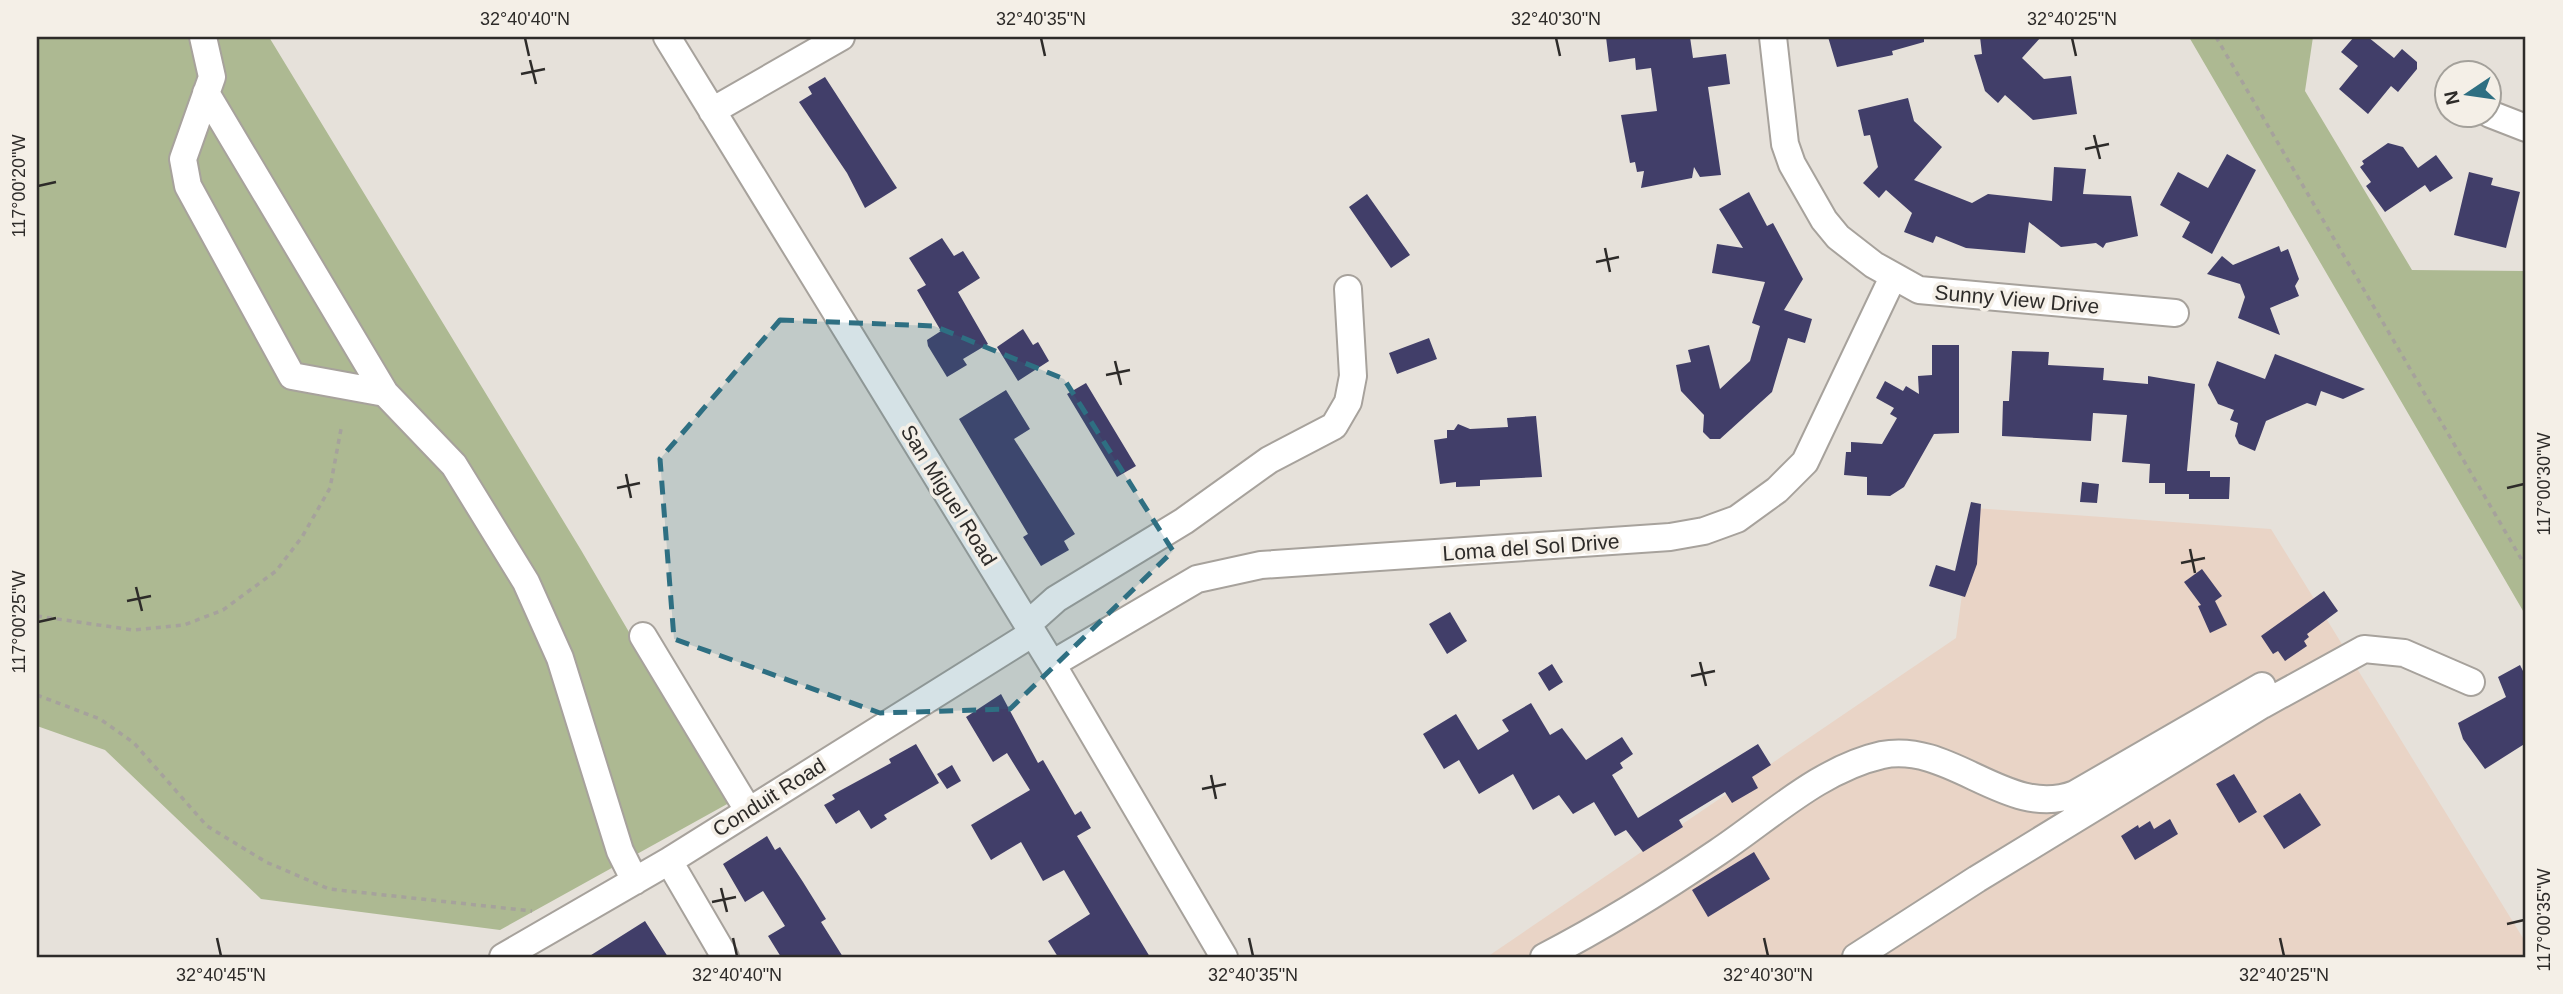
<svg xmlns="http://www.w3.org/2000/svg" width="2563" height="994" font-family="Helvetica,sans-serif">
	<rect width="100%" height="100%" fill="#e6e1da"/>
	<path fill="#e9d4c6" d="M1974 508 2271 529 2526 943V957H1487L1956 638Z"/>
	<path fill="#adb992" d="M37 37H269L581 550 729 803 500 930 261 899 105 750 37 726Z
		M2189 37H2313L2305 91 2412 270 2526 271V616Z"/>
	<path fill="#413e69" d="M1606 37H1690L1693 58 1726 54 1730 84 1708 87 1721 175 1700 177 1694 167 1692 178 1641 188 1644 171 1637 172 1635 162 1630 163 1621 115 1657 111 1651 68 1636 70 1635 58 1609 62Z
		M1828 37H1924V42L1892 51 1893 55 1837 67Z
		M1980 37H2041L2022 58 2044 79 2071 76 2077 114 2033 120 2005 95 1998 103 1985 91 1974 55 1982 54Z
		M2354 37H2368L2394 58 2402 49 2417 62V69L2398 92 2391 86 2368 114 2339 89 2358 66 2341 52Z
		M825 77 897 188 865 208 847 173 799 102 812 94 808 87Z
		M1908 98 1914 121 1942 147 1914 180 1972 203 1988 194 2052 201 2054 167 2086 169 2083 194 2131 196 2138 236 2106 243 2103 248 2096 243 2061 247 2029 222 2025 253 1966 248 1936 236 1933 243 1904 232 1912 213 1886 190 1879 198 1863 183 1878 167 1870 135 1864 136 1858 110Z
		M2388 143 2403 147 2418 168 2436 155 2453 178 2430 192 2425 185 2385 212 2366 186 2371 182 2360 167 2364 164 2362 161Z
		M2227 154 2256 170 2212 254 2182 237 2190 222 2160 205 2178 172 2208 188Z
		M2469 172 2493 178 2491 185 2520 192 2506 248 2454 235Z
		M1749 192 1767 226 1773 223 1803 279 1784 310 1812 319 1805 343 1788 338 1772 392 1720 439H1710L1703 432 1704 415 1681 391 1676 365 1691 362 1688 350 1709 345 1720 389 1750 361 1760 326 1752 323 1765 282 1712 273 1717 244 1743 248 1719 209Z
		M1367 194 1410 255 1391 268 1349 207Z
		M942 238 954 256 963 251 980 278 958 292 988 344 963 359 967 365 947 377 928 346 927 340 941 331 917 290 926 285 909 258Z
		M2279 246 2281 252 2288 249 2299 279 2295 286 2299 296 2270 308 2280 335 2238 318 2245 297 2240 284 2207 274 2222 256 2233 265Z
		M1023 329 1033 345 1038 342 1049 361 1018 381 997 347Z
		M1429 338 1437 359 1397 374 1389 353Z
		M1932 345H1959V433L1934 434 1904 487 1890 496 1867 495V477L1844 475 1846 452H1851V442L1882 444 1897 418 1890 414 1894 408 1876 398 1885 381 1903 391 1906 386 1919 394 1918 376 1932 375Z
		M2012 351 2049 352 2048 365 2104 368 2103 380 2148 384V376L2195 384 2187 471H2210V477H2230L2229 499H2189V494H2165V483H2149L2150 464 2122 462 2127 415 2093 413 2091 441 2002 436 2003 401H2009Z
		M2275 354 2365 389 2343 399 2321 391 2316 406 2307 403 2266 421 2255 451 2239 444 2235 436 2238 423 2230 420 2234 410 2218 404 2208 385 2217 361 2265 379Z
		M1086 383 1136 466 1117 477 1067 394Z
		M1006 390 1030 429 1014 439 1075 534 1064 541 1069 550 1041 566 1023 537 1028 534 959 419Z
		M1536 416 1542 477 1480 480V486L1456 487V482L1440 484 1434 440 1447 438V430H1454L1458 424 1470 429 1508 427 1507 418Z
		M2082 482 2099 484 2097 503 2080 502Z
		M1971 502 1981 504 1977 564 1965 597 1929 586 1936 565 1955 571Z
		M2202 569 2222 596 2215 601 2227 625 2210 633 2198 606 2201 605 2184 582Z
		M2324 591 2338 611 2307 634 2309 637 2304 641 2307 646 2285 661 2278 651 2273 654 2261 636Z
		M1450 612 1467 641 1447 654 1429 624Z
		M1552 664 1563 682 1549 691 1538 673Z
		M2520 665 2526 677V743L2485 769 2463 739 2458 723 2506 697 2498 677Z
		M1001 694 1038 763 1043 760 1075 815 1081 811 1091 828 1077 836 1150 957H1058L1048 941 1090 914 1064 870 1043 881 1021 842 991 860 971 825 1030 790 1007 753 993 762 966 717Z
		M1531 703 1550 735 1562 728 1586 760 1622 737 1633 754 1620 763 1623 768 1612 775 1638 818 1758 744 1771 765 1752 777 1758 788 1732 803 1725 792 1679 820 1683 827 1643 852 1626 830 1615 836 1594 802 1573 814 1559 795 1533 810 1513 774 1479 794 1459 760 1444 769 1423 734 1456 714 1478 750 1509 731 1502 720Z
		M916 744 939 783 884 815 887 819 871 829 859 810 836 824 824 805 835 799 832 795 891 763 889 759Z
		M952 765 961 781 947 789 937 774Z
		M2234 774 2257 812 2239 823 2216 784Z
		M2300 793 2321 825 2284 849 2263 816Z
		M2170 819 2178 834 2135 860 2121 836 2138 825 2139 828 2150 821 2154 829Z
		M767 836 775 850 780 847 803 882 826 919 821 922 843 957H781L768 936 785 926 763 891 745 902 723 864Z
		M1754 852 1770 879 1708 917 1692 890Z
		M645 921 668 957H588Z"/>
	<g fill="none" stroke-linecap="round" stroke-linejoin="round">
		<g stroke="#a7a29c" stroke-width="30">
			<path id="minor" d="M203 37 212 77 183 159 188 186 292 376 385 393 454 465 526 582 560 658 620 851 635 881
				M667 37 1052 664 1224 957
				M1773 37 1785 144 1792 164 1824 220 1838 237 1874 265 1919 290 2175 313
				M206 93 385 393
				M712 111 841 37
				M2490 114 2526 128
				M1028 624 1056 599 1184 521 1269 460 1334 426 1348 402 1353 376 1348 289
				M643 636 748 810
				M1052 664 1197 579 1261 565 1670 537 1704 531 1737 519 1777 490 1805 462 1893 277
				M669 861 725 957
				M503 957 669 861 1033 633
				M1544 957C1604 926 1662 890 1718 852 1769 818 1820 769 1882 755 1951 741 2008 820 2075 794L2262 686
				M1856 957 1977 879 2262 705 2364 649 2404 653 2471 682"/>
		</g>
		<path stroke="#a6a29c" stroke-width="3.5" stroke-dasharray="5 5" stroke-linecap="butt" d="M2216 37 2526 567
			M37 616 133 630 184 625 223 610 276 571 302 537 330 488 341 429
			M37 695 100 719 134 743 207 826 266 862 329 889 532 911"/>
		<use href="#minor" stroke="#fff" stroke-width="26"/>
	</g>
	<path fill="#2e6f82" fill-opacity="0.2" stroke="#2e6f82" stroke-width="5" stroke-dasharray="14 9" stroke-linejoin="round" d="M780 320 934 326 1064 379 1173 551 1010 709 880 713 674 639 660 459Z"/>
	<path fill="none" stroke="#2d2b29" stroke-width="2.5" d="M525 38 529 56M1041 38 1045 56M1556 38 1560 56M2072 38 2076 56M530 60 536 84M521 74 545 69M2094 135 2100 159M2085 149 2109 144M38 186 56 182M1605 248 1610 272M1596 262 1619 257M1115 361 1121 385M1106 375 1130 370M626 474 631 498M617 488 640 483M2507 488 2524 484M2190 549 2195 573M2181 563 2205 558M136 587 142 611M127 601 151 596M38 622 56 618M1700 662 1706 686M1691 676 1715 671M1211 775 1216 799M1202 789 1226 784M721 888 727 912M712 902 736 897M2507 924 2524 920M217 938 221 956M733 938 737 956M1249 938 1253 956M1764 938 1768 956M2280 938 2284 956"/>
	<g text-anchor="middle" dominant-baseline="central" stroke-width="7" stroke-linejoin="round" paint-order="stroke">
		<g font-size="21" fill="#2d2b29" stroke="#f4efe7">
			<text transform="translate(2017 299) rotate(5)">Sunny View Drive</text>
			<text transform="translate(949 495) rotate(58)">San Miguel Road</text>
			<text transform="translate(1531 547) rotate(-4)">Loma del Sol Drive</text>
			<text transform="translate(769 797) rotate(-32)">Conduit Road</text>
		</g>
	</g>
	<rect width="2563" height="994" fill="none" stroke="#f4efe7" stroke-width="77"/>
	<g transform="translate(2468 94) rotate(257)"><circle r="33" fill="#f4efe7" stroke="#a4a19b" stroke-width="2"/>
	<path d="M0-5L12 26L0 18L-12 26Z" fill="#2e6f82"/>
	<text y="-10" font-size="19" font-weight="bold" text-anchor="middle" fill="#2d2b29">N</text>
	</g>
	<rect x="38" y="38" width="2486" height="918" fill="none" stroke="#2d2b29" stroke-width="2.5"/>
	<g font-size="18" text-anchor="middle" fill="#2d2b29">
		<text x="525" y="25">32°40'40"N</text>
		<text x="1041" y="25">32°40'35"N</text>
		<text x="1556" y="25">32°40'30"N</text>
		<text x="2072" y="25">32°40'25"N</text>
		<text transform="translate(19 186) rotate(-90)" y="6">117°00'20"W</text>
		<text transform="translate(2544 484) rotate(-90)" y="6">117°00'30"W</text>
		<text transform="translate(19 622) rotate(-90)" y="6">117°00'25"W</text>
		<text transform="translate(2544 920) rotate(-90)" y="6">117°00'35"W</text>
		<text x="221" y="981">32°40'45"N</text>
		<text x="737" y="981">32°40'40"N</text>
		<text x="1253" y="981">32°40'35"N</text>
		<text x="1768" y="981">32°40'30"N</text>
		<text x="2284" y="981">32°40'25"N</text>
	</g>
</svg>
